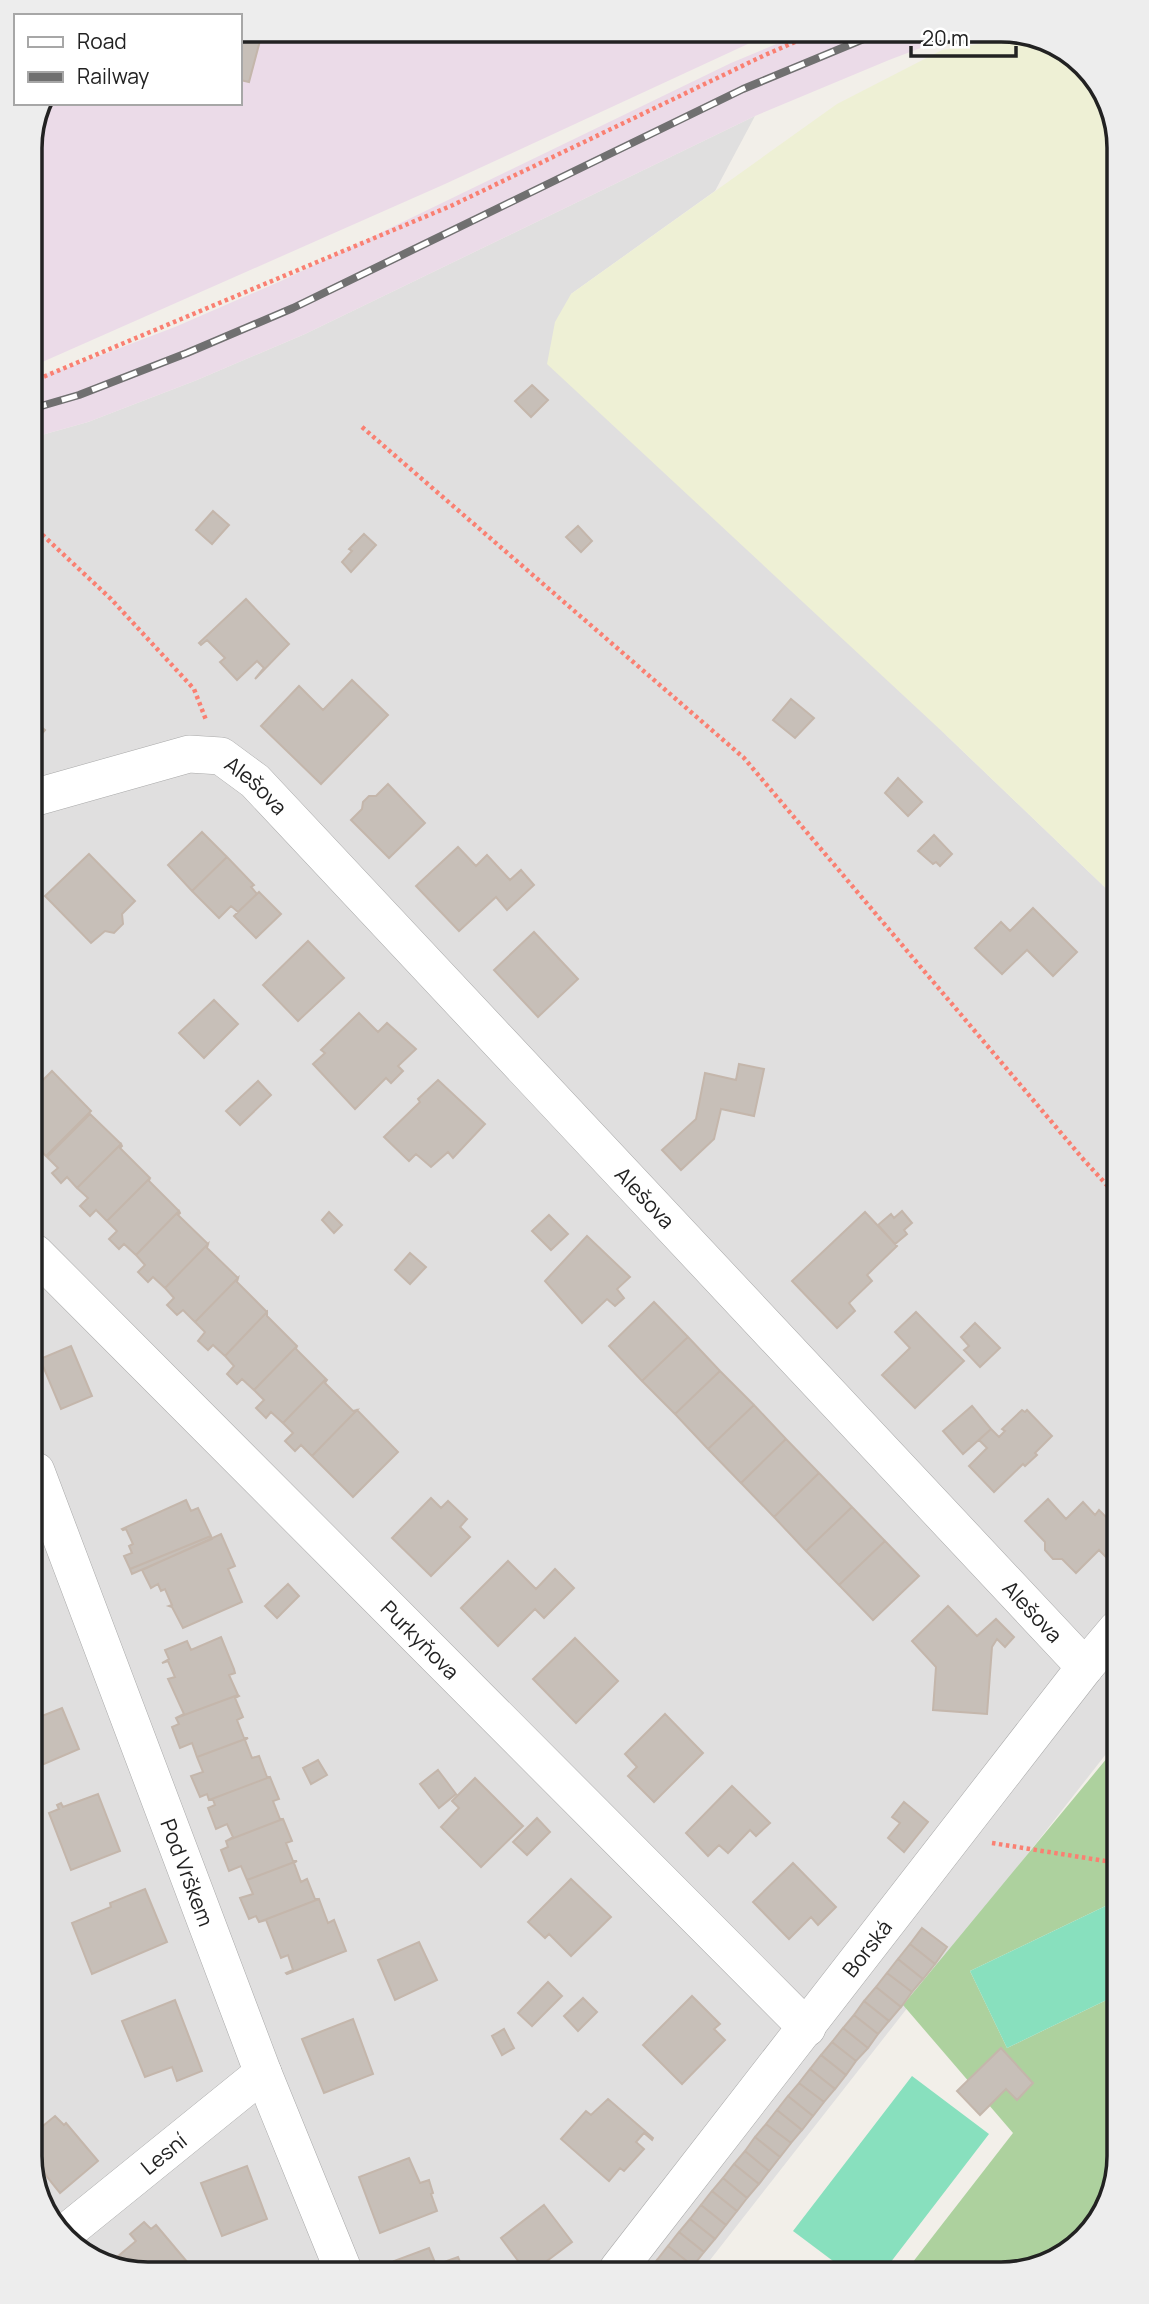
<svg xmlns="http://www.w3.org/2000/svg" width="1149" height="2304" font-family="Manrope,sans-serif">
	<rect width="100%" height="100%" fill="#f2efe9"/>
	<path fill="#e0dfdf" d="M755 116 715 191 571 294 947 736 1114 896 1117 1740 703 2269 141 2274 77 2250 39 2201 31 438 88 422 197 380 305 334Z"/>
	<path fill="#ebdbe8" d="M968 30 889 60 755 116 305 334 197 380 88 422 31 438V378L70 367 175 327 281 281 731 63 805 32Z
		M774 32 445 184 31 367 30 141 47 103H240V37Z"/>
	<path fill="#eef0d5" d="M1025 36 1072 54 1110 103 1114 896 947 736 547 364 555 322 571 294 837 104 942 50Z"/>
	<path fill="#add19e" d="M1117 1746 1118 1900 970 1971 1007 2048 1119 1994V2156L1099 2222 1046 2265 909 2267 1013 2133 903 2005Z"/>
	<path fill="#88e0be" d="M1118 1900 1119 1994 1007 2048 970 1971Z
		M912 2076 989 2134 887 2267H841L793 2231Z"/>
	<path fill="#c7bfb8" stroke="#c4b6ab" stroke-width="2" d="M240 37H261L249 82 240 80Z
		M532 385 548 400 531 417 515 401Z
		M213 511 229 525 212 544 196 530Z
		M578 526 592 541 581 552 566 537Z
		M364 534 376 545 351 572 342 562 352 551 349 549Z
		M246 599 289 644 255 679 264 668 257 661 237 680 220 662 225 658 207 640 201 645 199 643Z
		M352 680 388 715 321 784 261 726 299 686 323 710Z
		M791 699 814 718 795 738 773 720Z
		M32 719 45 730 33 744Z
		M898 778 922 802 908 816 885 793Z
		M388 784 425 823 389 858 351 820 362 809 363 802 369 796H376Z
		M202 832 227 857 192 891 168 865Z
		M934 835 952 854 940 866 936 862 933 864 918 851Z
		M458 847 476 866 487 855 510 880 521 870 534 885 507 910 496 897 459 931 416 886Z
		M89 854 135 901 122 914 123 924 114 933 105 931 91 943 45 896Z
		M227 857 254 885 251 887 257 894 238 912 231 906 219 918 192 891Z
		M259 892 281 914 256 938 234 916Z
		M1033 908 1077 952 1053 976 1027 950 1002 974 975 948 1001 922 1010 931Z
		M534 932 578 979 538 1017 494 970Z
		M308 941 344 978 298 1021 263 985Z
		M214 1000 238 1024 204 1058 179 1033Z
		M359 1013 378 1032 387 1023 416 1049 398 1066 403 1071 391 1083 386 1078 355 1109 313 1064 325 1053 321 1050Z
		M739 1064 764 1069 754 1116 721 1109 714 1139 681 1170 662 1150 696 1119 705 1073 736 1080Z
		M52 1071 91 1111 46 1156 34 1144V1089Z
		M438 1080 485 1124 453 1158 448 1152 431 1167 416 1154 409 1161 384 1137 420 1102 418 1099Z
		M258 1081 271 1095 240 1125 226 1111Z
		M90 1114 121 1144 77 1188 67 1177 61 1183 52 1173 58 1168 47 1157Z
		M121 1144 122 1146 120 1148 150 1178 107 1221 96 1210 90 1216 80 1206 88 1198 77 1188Z
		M150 1178 149 1181 179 1211 136 1255 124 1244 119 1249 109 1239 117 1231 107 1221Z
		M179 1211 180 1213 178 1215 208 1244 165 1288 153 1277 148 1282 138 1272 145 1265 136 1255Z
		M902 1211 912 1223 904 1230 907 1234 895 1244 878 1225 891 1214 894 1218Z
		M329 1212 342 1225 334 1233 322 1220Z
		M865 1212 897 1246 867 1275 872 1281 849 1303 855 1311 837 1328 792 1281Z
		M549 1215 568 1234 551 1250 532 1231Z
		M587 1236 630 1277 617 1289 624 1298 615 1306 607 1299 582 1323 545 1281Z
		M208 1244 207 1248 238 1278 195 1322 183 1310 177 1315 167 1305 174 1298 165 1288Z
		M410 1253 426 1267 410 1284 395 1270Z
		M238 1278 237 1282 267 1312 225 1356 213 1345 208 1350 198 1341 205 1332 195 1322Z
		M654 1302 688 1337 642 1381 609 1346Z
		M267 1312V1316L297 1346 254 1390 242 1379 237 1384 227 1374 234 1366 225 1356Z
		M916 1312 964 1361 915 1408 882 1375 910 1348 895 1332Z
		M975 1323 1000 1348 980 1367 964 1350 969 1346 961 1337Z
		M688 1337 720 1371 675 1414 642 1381Z
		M71 1346 92 1396 61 1409 40 1359Z
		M297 1346 296 1349 326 1379 283 1423 271 1412 266 1418 256 1408 264 1400 254 1390Z
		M720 1371 754 1405 708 1449 675 1414Z
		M326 1379 327 1380 325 1383 353 1411 357 1410 312 1456 301 1445 295 1451 285 1441 293 1433 283 1423Z
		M754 1405 786 1439 741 1483 708 1449Z
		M972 1406 991 1429 963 1454 943 1431Z
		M357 1410 398 1452 353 1497 312 1456Z
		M1022 1410 1025 1412 1027 1410 1052 1436 1035 1453 1037 1455 1025 1466 1023 1464 994 1492 969 1466 987 1448 979 1440 991 1429 999 1437 1005 1431 1002 1429Z
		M786 1439 819 1473 774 1517 741 1483Z
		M819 1473 852 1507 806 1551 774 1517Z
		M431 1498 441 1508 448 1501 467 1519 460 1527 470 1537 431 1576 392 1538Z
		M1048 1499 1066 1519 1083 1502 1095 1515 1099 1510 1117 1528V1547L1106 1557 1099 1550 1076 1573 1062 1559H1053L1045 1550V1542L1025 1521Z
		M186 1500 191 1511 198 1508 211 1536 130 1569 124 1556 132 1553 129 1546 133 1544 126 1529 123 1530 122 1529Z
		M852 1507 885 1541 839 1585 806 1551Z
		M221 1534 235 1566 228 1569 242 1602 183 1628 172 1607 169 1606 172 1605 165 1589 161 1591 158 1584 151 1588 142 1570Z
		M211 1536 212 1539 132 1574 130 1569Z
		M885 1541 919 1576 873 1620 839 1585Z
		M508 1561 536 1589 555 1569 574 1588 544 1618 535 1609 498 1646 461 1608Z
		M288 1584 299 1596 277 1618 265 1606Z
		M948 1606 977 1636 996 1619 1014 1637 1005 1647 997 1639 992 1647 987 1714 933 1710 936 1667 912 1641Z
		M221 1637 234 1669 235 1673 229 1675 238 1695 176 1718 184 1714 168 1679 175 1677 168 1661 162 1663 169 1659 165 1650 187 1641 191 1650Z
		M575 1638 618 1681 576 1723 533 1679Z
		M238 1695 239 1696 235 1698 243 1717 237 1720 244 1738H248L197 1757 192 1743 180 1748 172 1727 179 1724 176 1718Z
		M62 1708 79 1749 37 1767V1718Z
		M665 1714 703 1753 654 1802 628 1776 637 1767 625 1754Z
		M248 1738 245 1740 252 1758 259 1756 267 1777H270L209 1800 207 1794 200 1797 191 1776 203 1772 197 1757Z
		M318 1760 327 1775 311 1784 303 1768Z
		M438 1770 456 1794 439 1808 420 1784Z
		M270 1777 279 1799 273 1801 280 1819H283L226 1841 233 1837 227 1824 216 1829 208 1808 215 1805 213 1800H209Z
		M475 1778 523 1826 481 1867 441 1827 459 1808 452 1801Z
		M732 1786 770 1823 756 1836 750 1830 728 1853 719 1845 708 1856 686 1833Z
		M98 1794 120 1851 71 1870 49 1813 59 1809 57 1805 61 1803 63 1807Z
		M904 1802 928 1822 904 1852 888 1838 900 1823 892 1817Z
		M537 1818 550 1832 527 1855 513 1842Z
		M283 1819 292 1841 286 1843 293 1861H297L247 1880 241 1866 229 1871 221 1850 228 1847 226 1841Z
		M297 1861 294 1863 301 1882 307 1879 315 1899H319L259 1922 256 1916 249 1919 240 1898 253 1894 247 1880Z
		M793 1863 836 1907 818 1925 811 1917 789 1939 753 1902Z
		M571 1879 611 1917 571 1956 549 1934 545 1938 528 1922Z
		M145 1889 167 1942 92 1974 72 1923 111 1907 110 1903Z
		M319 1899 328 1923 334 1920 346 1951 287 1974 286 1973 293 1970 288 1955 281 1958 266 1920 259 1922Z
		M922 1928 947 1947 935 1964 910 1944Z
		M419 1942 437 1980 395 2000 378 1960Z
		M910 1944 935 1964 923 1979 898 1959Z
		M898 1959 923 1979 912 1992 887 1973Z
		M887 1973 912 1992 901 2007 876 1987Z
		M548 1982 562 1996 532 2026 518 2013Z
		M876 1987 901 2007 889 2021 864 2001Z
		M692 1996 720 2024 714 2029 725 2040 682 2084 643 2045Z
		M583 1998 597 2012 578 2031 564 2016Z
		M175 2000 202 2071 177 2081 172 2067 145 2077 122 2021Z
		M864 2001 889 2021 878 2034 854 2015Z
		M854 2015 878 2034 868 2048 843 2028Z
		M353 2019 373 2074 324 2093 302 2039Z
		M843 2028 868 2048 856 2061 832 2042Z
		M504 2029 514 2048 502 2055 492 2036Z
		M832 2042 856 2061 846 2075 821 2055Z
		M1001 2048 1033 2083 1017 2100 1006 2089 980 2115 957 2091Z
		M821 2055 846 2075 835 2089 810 2069Z
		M810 2069 835 2089 824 2102 799 2083Z
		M799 2083 824 2102 813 2116 788 2096Z
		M788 2096 813 2116 802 2130 777 2110Z
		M608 2099 653 2138 652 2140 644 2133 636 2142 644 2149 624 2171 620 2168 609 2181 561 2139 586 2111 591 2115Z
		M777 2110 802 2130 791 2143 766 2124Z
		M55 2116 64 2125 66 2123 98 2161 60 2193 39 2167 38 2130Z
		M766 2124 791 2143 780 2157 755 2137Z
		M755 2137 780 2157 769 2171 745 2151Z
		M745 2151 769 2171 759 2184 734 2164Z
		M409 2158 420 2183 429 2180 433 2193 431 2194 437 2211 380 2233 359 2177Z
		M734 2164 759 2184 747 2198 723 2178Z
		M247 2166 267 2219 222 2236 201 2183Z
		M723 2178 747 2198 737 2211 712 2191Z
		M712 2191 737 2211 726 2225 701 2205Z
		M544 2205 572 2242 535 2270H525L501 2238Z
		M701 2205 726 2225 715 2239 690 2219Z
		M690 2219 715 2239 704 2252 679 2232Z
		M144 2222 151 2229 156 2225 188 2263 175 2274H141L123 2267 116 2258 136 2241 130 2234Z
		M679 2232 704 2252 693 2266 668 2246Z
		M668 2246 693 2266 691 2269H669L657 2260Z
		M429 2248 436 2265 458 2257 464 2271 398 2272 394 2261Z
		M657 2260 669 2269H650Z"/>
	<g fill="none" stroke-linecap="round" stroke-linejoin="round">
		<g stroke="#a9a9a9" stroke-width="38">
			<g id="minor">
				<path id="s1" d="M33 798 189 754 221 756 255 781 1085 1667"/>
				<path id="s2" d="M35 1253 807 2028"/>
				<path id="s3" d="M36 1471 263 2073 344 2272"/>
				<path id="s4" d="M64 2234 263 2073"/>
				<path id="s5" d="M618 2269 1085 1667 1117 1629"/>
			</g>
		</g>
		<path stroke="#fa8072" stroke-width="4.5" stroke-dasharray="3.5 3.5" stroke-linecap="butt" d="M31 382 453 205 765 55 818 32
			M362 427 744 758 1083 1159 1115 1194
			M32 525 111 599 194 689 206 720
			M992 1843 1118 1863"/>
		<use href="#minor" stroke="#fff" stroke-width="37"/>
		<g stroke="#707070" stroke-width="8">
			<path id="rail" d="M31 409 79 395 187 353 293 308 743 89 883 31"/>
		</g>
		<use href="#rail" stroke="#fff" stroke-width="5" stroke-dasharray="16" stroke-linecap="butt"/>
	</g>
	<g text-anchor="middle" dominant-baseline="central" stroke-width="5" stroke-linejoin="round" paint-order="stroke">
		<g font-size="21" fill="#222" stroke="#fff">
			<text stroke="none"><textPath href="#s1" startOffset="240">Alešova</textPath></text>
			<text stroke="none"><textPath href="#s1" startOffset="807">Alešova</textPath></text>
			<text stroke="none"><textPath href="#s1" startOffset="1374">Alešova</textPath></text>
			<text stroke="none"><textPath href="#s2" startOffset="546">Purkyňova</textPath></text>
			<text stroke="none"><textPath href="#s3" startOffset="429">Pod Vrškem</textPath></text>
			<text stroke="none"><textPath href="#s5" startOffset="406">Borská</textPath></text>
			<text stroke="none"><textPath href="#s4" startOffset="128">Lesní</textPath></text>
		</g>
	</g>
	<path d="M0 0H1149V2304H0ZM148 42H1001A106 106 0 0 1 1107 148V2156A106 106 0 0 1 1001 2262H148A106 106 0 0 1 42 2156V148A106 106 0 0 1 148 42Z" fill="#ededed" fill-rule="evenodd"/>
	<path fill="none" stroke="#222" stroke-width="3.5" d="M148 42H1001A106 106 0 0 1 1107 148V2156A106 106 0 0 1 1001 2262H148A106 106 0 0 1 42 2156V148A106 106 0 0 1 148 42Z"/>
	<rect x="14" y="14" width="228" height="91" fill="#ffffff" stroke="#a7a7a7" stroke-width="2"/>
	<rect x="28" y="37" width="35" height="10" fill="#ffffff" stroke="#a7a7a7" stroke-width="2"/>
	<text x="77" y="49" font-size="21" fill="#222222">Road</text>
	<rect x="28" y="72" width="35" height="10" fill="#707070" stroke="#a7a7a7" stroke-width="2"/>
	<text x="77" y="84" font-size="21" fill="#222222">Railway</text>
	<path d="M911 46v10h105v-10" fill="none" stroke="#222222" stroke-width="3.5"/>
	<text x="922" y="46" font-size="21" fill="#222222" stroke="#ffffff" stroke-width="5" paint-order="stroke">20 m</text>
</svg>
